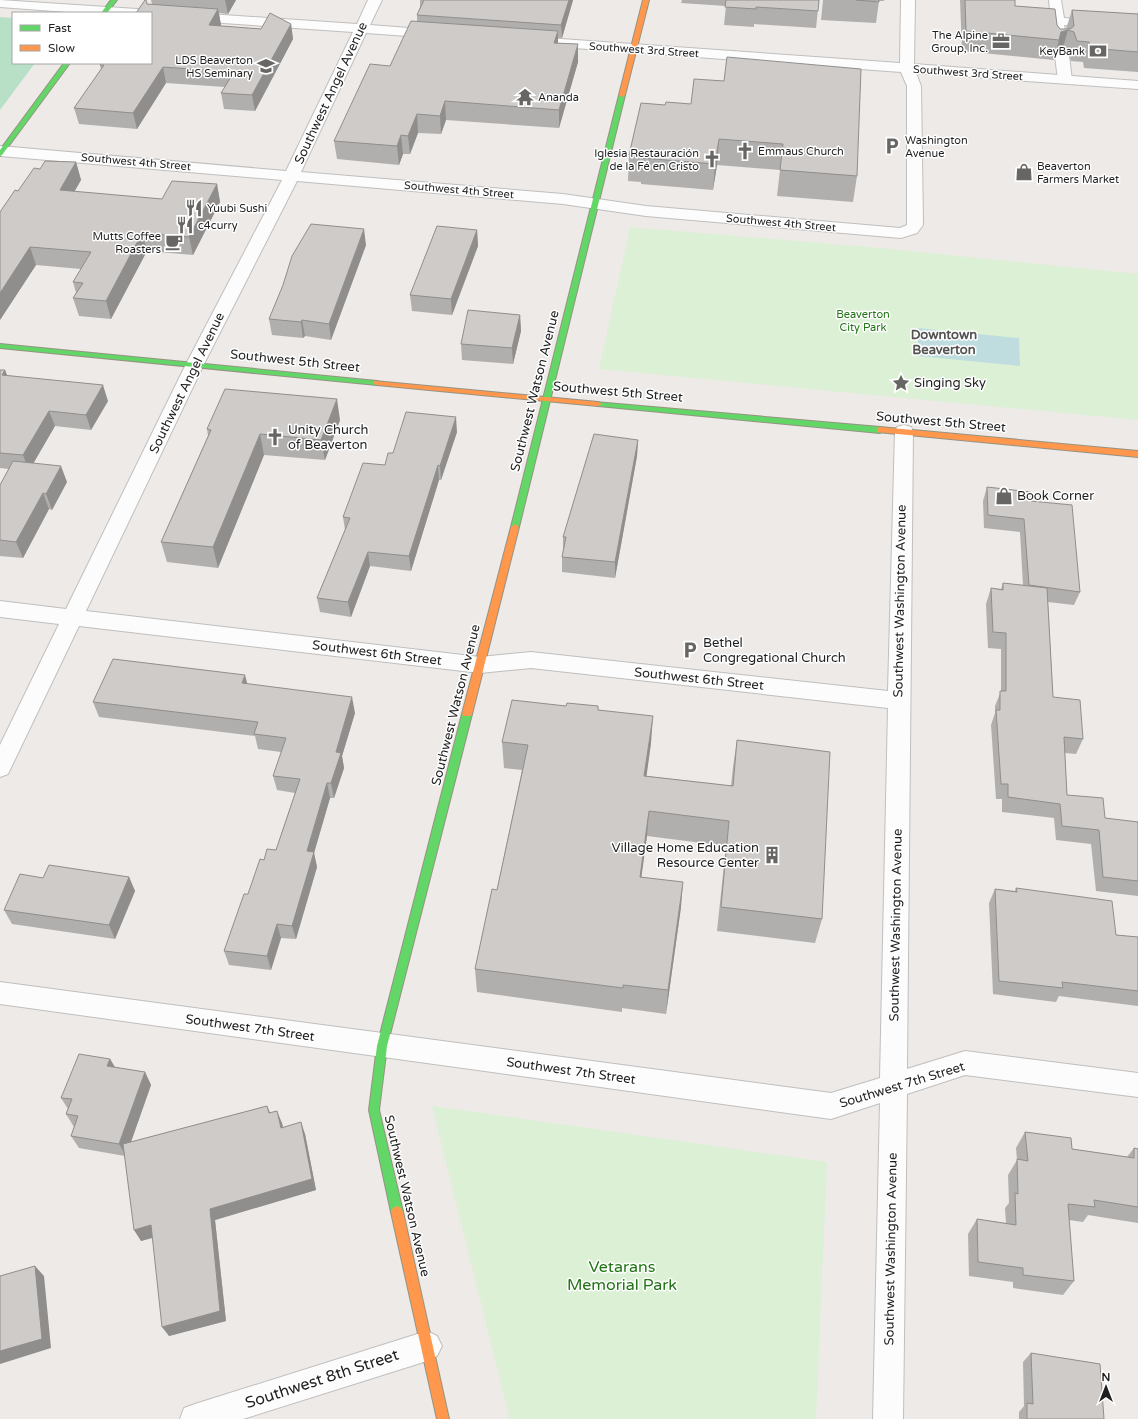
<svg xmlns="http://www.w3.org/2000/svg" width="1138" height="1419" font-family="'Varela Round',sans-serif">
	<rect width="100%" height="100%" fill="#edeae8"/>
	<path fill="#dcf0d6" d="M630 227 869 247 1138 274V420L599 369Z
		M432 1106 827 1162 816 1419H510Z"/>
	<path fill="#b8e0c6" d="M0 17 13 18V63H35L0 110Z"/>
	<path fill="#bfddde" d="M918 328 1019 338 1020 366 918 356Z"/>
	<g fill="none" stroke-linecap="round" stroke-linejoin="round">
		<g stroke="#c0bfbe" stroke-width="2">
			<path id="lane" d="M1049 0H1061L1064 18 1138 23V31L1064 25 1066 35 1064 38H1054L1052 35Z
				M1062 52 1067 53 1069 56 1072 80 1070 83H1060L1058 80 1055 56 1057 53Z"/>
		</g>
		<g stroke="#c0bfbe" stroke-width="2">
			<path id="street" d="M0 0 137 9 142 10 144 13H81L0 7Z
				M368 0H382L370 25 435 30 440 31 442 34 440 37 435 38 366 33 301 172 563 194 646 206 900 228 907 225V86L901 72 547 46 542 45 540 42 542 39 547 38 900 63 901 0H915L914 64 1138 81V89L916 73 921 86 923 225 917 233 901 238 646 216 563 204 297 181 204 364 86 611 480 657 531 652 888 691 895 431 897 427 904 425 911 427 913 431 907 1069 965 1051 1138 1073V1097L965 1075 907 1094 903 1419H873L880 1103 831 1119 0 1004V982L831 1093 880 1078 888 708 531 668 480 673 79 626 8 774 0 777V745L59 624 0 617V601L66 609 186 364 282 180 0 156V146L286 171 353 32 151 18V13H145L151 10 357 24Z
				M427 1331 437 1336 442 1346 437 1356 427 1361 243 1419H180L184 1408 195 1404Z"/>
		</g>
		<g stroke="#969382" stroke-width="2">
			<path id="fast" d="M111 0H117L107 13H101Z
				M64 63H70L2 155 0 156V150Z
				M622 93 625 95 519 527 515 530 511 527 619 95Z
				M0 344 377 381 381 383 377 385 0 348Z
				M595 402 880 427 884 430 880 433 598 406 594 404Z
				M467 710 470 712 472 714 387 1046 379 1110 403 1212 401 1216 397 1218 393 1216 391 1212 369 1110 377 1046 462 714 464 712Z"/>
		</g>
		<g stroke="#969382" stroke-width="2">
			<path id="slow" d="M643 0H649L625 95 622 97 619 95Z
				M374 381 598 402 602 404 598 406 377 385 373 383Z
				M880 427 1138 451V457L877 432V428Z
				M515 524 519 527 472 714 470 716H464L462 714 511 527Z
				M397 1206 401 1208 403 1212 449 1419H437L391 1212 393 1208Z"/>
		</g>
		<use href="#lane" fill="#fcfcfc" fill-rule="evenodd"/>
		<use href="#street" fill="#fcfcfc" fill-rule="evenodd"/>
		<use href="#fast" fill="#63d668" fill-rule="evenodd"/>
		<use href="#slow" fill="#ff974d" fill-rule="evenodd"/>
	</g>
	<path fill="#b1afad" d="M151 0H236L228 14 219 13 221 25V26L261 29 291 24 293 39 255 111 224 109 221 93 225 87 166 83 137 129 79 124 74 108 101 70 100 65 147 4H152Z
		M420 0H573L562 38H558V43L578 62 559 128 446 120 441 134 418 133 410 154H403L399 165 337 159 334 141 390 66 417 21V15L420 7Z
		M682 0H819L816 28 754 24V27L724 25 726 6 681 3Z
		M823 0H884V1H879L876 23 821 20Z
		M960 0H1015V6L1057 25 1060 29H1066L1072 10 1138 14V72L1084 68 1083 62 1071 61 1068 52 1062 51 1056 52 1054 60 962 51Z
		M691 104 857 176 853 202 777 196 780 170 717 165 713 190 641 184V182L628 181 629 155 665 105Z
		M76 162 81 180 74 192 162 199 217 184 220 202 193 255 147 251 111 319 79 316 73 298 76 293 73 282 81 269 36 265 0 320 18 191 40 169Z
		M477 230 478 246 452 315 412 311 410 295Z
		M366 245 331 340 305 336 303 338 272 335 269 319Z
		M520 315 521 331 513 364 462 360 461 344Z
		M0 370H5L7 375 108 401 91 430 55 426 33 463 67 482 52 510 49 509 23 558 0 556V485L9 469 0 468Z
		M340 420 325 460 264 455 218 568 167 562 161 542 208 436 207 429Z
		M457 432 441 480H439L411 571 370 566 351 617 320 612 317 598 345 530 343 517 385 465 393 453Z
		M638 440 637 456 615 578 562 572V557L563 550V537Z
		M987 487 1031 501 1080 592 1074 605 1048 602 1053 697 1083 739 1076 754 1065 753 1067 795 1105 818 1138 822V896L1096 891 1091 844 1056 840 1054 818 1002 812V799H996L991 725 995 713V706L1001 691V649L988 648 986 604 991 588 1001 589 1003 583 1023 585 1020 532 984 528 983 501Z
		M247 684 355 713 342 756 344 768 334 798H330L314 853 317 867 296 939 281 938 271 970 229 965 224 951 264 860 276 850 295 793 277 790 273 776 281 752 258 749 255 736 99 717 93 702Z
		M598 710 651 743 646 776 731 786 733 767 737 740 822 919 815 943 717 931 726 846 647 836 641 877 681 907 666 1014 622 1008V1012L477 992 475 969 497 890 522 770 504 768 502 742Z
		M129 877 135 891 115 939 12 924 4 910Z
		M1016 888 1116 935 1138 937V1006L1059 996 1056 1002 993 994 989 903 995 889 1015 891Z
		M110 1059 115 1067 145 1072 151 1085 131 1142 267 1106 270 1112 282 1123 283 1127 305 1134 316 1190 215 1220 226 1321 169 1336 153 1238 141 1241 125 1156 79 1148 71 1136 74 1127 66 1114 68 1109 61 1098Z
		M1025 1132 1072 1149 1127 1157 1134 1148 1138 1149V1223L1088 1215 1083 1222 1069 1220 1074 1281 1063 1295 1013 1288V1282L969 1276 968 1234 977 1219 1006 1223 1005 1208 1009 1203 1008 1175 1017 1160 1016 1148Z
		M1031 1353 1104 1419H1019V1412L1024 1406 1023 1362Z"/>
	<path fill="#908e8d" d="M225 0H236L228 14Z
		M569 0H573L562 38 561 25Z
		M218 9 221 25 212 40 209 25Z
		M291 24 293 39 255 111 252 95Z
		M1068 30 1062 51 1056 52 1061 32Z
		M558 31V49L554 43Z
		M578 44V62L559 128V110Z
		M163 67 166 83 137 129 133 113Z
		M445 101 446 120 441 134 440 116Z
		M417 114 418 133 410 154 408 136Z
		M401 135 403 154 399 165 397 146Z
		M719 139 717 165 713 190 715 164Z
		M76 162 81 180 65 208 60 190Z
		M217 184 220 202 193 255 189 237Z
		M364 229 366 245 331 340 329 324Z
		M477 230 478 246 452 315 451 299Z
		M142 233 147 251 111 319 106 301Z
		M30 247 36 265 0 320V293Z
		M520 315 521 331 513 364 512 348Z
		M302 320 305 336 303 338 301 322Z
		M5 370 11 386 2 375Z
		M103 385 108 401 91 430 86 415Z
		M337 399 340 420 325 460 321 440Z
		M49 411 55 426 29 471 23 455Z
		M456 417 457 432 441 480 440 466Z
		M260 434 264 455 218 568 213 547Z
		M638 440 637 456 615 578V562Z
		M438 465 439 480 411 571 409 556Z
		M61 466 67 482 52 510 46 494Z
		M43 493 49 509 23 558 16 542Z
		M368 552 370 566 351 617 348 602Z
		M245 675 249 690 242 683Z
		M352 697 355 713 342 756 344 768 334 798 331 783 336 752Z
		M653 716 651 743 643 802 644 776Z
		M327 783 330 798 314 853 317 867 296 939 292 926 307 851Z
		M649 811 647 836 638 902 640 877Z
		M129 877 135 891 115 939 109 925Z
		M683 882 681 907 666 1014 668 990Z
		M277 924 281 938 271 970 267 956Z
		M110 1059 117 1071 107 1066Z
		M145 1072 151 1085 126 1156 119 1144Z
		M277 1111 282 1123 285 1140 281 1128Z
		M301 1122 305 1134 316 1190 215 1220 226 1321 169 1336 162 1327 210 1209Z
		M151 1225 158 1236 141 1241 134 1230Z
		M35 1266 44 1276 51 1348 0 1364V1351Z"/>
	<path fill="#cecbc9" stroke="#908e8d" d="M145 0H146L147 4 218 9 209 25 261 29 270 13 291 24 252 95 221 93 234 72 163 67 133 113 74 108 104 65H100L101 63H151V13H136Z
		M424 0H569L561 25 417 15Z
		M726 0H819L818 11 756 7V9L725 7Z
		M856 0H879V2Z
		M965 0H1015V6L1055 9 1057 25 1060 29H1070L1074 26 1072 10 1138 14V52L1090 48 1089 42 1077 41 1074 32 1068 30 1061 32 1059 40 966 31Z
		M411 21 558 31 554 43 578 44 559 110 445 101 440 116 417 114 408 136 401 135 397 146 334 141 370 64 390 66Z
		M727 57 861 69 857 176 780 170 783 144 719 139 715 164 642 158V156L629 155 641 103 665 105 666 102 691 104 694 79 724 81Z
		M45 161 76 162 60 190 162 199 172 181 217 184 189 237 142 233 106 301 73 298 83 283 73 282 91 252 30 247 0 293V212L15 190 18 191 34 168 40 169Z
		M311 224 364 229 329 324 302 320 301 322 269 319 283 285 292 256Z
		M437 226 477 230 451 299 410 295Z
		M468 310 520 315 512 348 461 344Z
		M0 370H5L2 375 103 385 86 415 49 411 23 455 0 453Z
		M225 389 337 399 321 440 260 434 213 547 161 542 211 430 207 429Z
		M406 412 456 417 440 466 438 465 409 556 368 552 348 602 317 598 350 518 343 517 363 463 385 465 388 453H393Z
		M594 434 638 440 615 562 562 557 566 537H563Z
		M13 461 61 466 46 494 43 493 16 542 0 540V485Z
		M987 487 1031 492V501L1072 505 1080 592 1029 585 1024 519 988 515Z
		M1003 583 1047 588 1053 697 1080 700 1083 739 1064 737 1067 795 1103 798 1105 818 1138 822V881L1103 877 1099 830 1062 826 1060 804 1008 797V784H1001L996 710H1000V691H1006V633L993 632 991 588 1003 590Z
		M113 659 245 675 242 683 352 697 336 752 341 753 331 783H327L307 851 314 852 292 926 277 924 267 956 224 951 244 894H248L260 859 264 860 267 849 276 850 300 779 273 776 286 738 254 734 258 722 93 702Z
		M512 700 566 706 567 703 598 706V710L653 716 644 776 733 786 737 740 830 752 822 919 721 907 729 821 649 811 640 877 683 882 668 990 623 985V988L475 969 492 889 497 890 528 745 502 742Z
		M49 865 129 877 109 925 4 910 20 874 43 878Z
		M1016 888 1112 901 1116 935 1138 937V991L1062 982 1063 988 999 981 995 889 1017 892Z
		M79 1054 110 1059 107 1066 145 1072 119 1144 71 1136 78 1116 66 1114 72 1099 61 1098Z
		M267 1106 269 1113 277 1111 281 1128 301 1122 312 1179 210 1209 220 1311 162 1327 151 1225 134 1230 123 1144Z
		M1025 1132 1071 1138 1072 1149 1134 1158V1148L1138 1149V1207L1094 1200 1095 1207 1068 1204 1074 1281 1023 1275V1268L978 1262 977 1219 1016 1225 1015 1193 1018 1194 1017 1159 1028 1161Z
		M35 1266 42 1339 0 1351V1276Z
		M1031 1353 1100 1364 1104 1419H1027V1403L1033 1404Z"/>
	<defs>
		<g id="office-bare" transform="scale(1.38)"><path d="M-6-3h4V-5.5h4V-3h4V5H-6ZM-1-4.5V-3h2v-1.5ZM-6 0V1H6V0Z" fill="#676665" stroke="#fff" stroke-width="2.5" paint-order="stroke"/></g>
		<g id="bank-bare" transform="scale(1.38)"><path d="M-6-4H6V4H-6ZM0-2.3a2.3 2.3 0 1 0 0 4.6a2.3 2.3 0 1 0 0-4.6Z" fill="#676665" stroke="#fff" stroke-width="2.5" paint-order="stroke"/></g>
		<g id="school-bare" transform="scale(1.38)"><path d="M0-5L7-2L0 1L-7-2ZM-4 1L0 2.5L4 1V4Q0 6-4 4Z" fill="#676665" stroke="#fff" stroke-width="2.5" paint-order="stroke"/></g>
		<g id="temple-bare" transform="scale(1.38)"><path d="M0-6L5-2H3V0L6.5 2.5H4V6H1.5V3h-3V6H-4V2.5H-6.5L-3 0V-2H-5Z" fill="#676665" stroke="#fff" stroke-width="2.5" paint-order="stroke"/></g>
		<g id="parking-bare" transform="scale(1.38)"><path d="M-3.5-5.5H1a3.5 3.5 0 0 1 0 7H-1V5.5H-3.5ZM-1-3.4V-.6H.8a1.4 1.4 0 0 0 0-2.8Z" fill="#676665" stroke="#fff" stroke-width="2.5" paint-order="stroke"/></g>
		<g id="church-bare" transform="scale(1.38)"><path d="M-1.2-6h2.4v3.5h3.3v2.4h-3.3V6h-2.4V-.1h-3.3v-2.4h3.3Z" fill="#676665" stroke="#fff" stroke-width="2.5" paint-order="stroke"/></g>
		<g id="shop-bare" transform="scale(1.38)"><path d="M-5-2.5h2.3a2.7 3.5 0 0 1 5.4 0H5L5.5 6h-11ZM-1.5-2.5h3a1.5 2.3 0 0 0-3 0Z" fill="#676665" stroke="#fff" stroke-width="2.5" paint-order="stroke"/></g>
		<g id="restaurant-bare" transform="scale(1.38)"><path d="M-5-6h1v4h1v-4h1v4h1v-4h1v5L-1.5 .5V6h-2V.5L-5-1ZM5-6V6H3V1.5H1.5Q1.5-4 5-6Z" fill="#676665" stroke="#fff" stroke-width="2.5" paint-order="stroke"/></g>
		<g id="cafe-bare" transform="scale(1.38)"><path d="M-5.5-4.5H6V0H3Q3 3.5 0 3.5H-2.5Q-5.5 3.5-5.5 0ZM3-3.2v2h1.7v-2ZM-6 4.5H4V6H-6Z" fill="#676665" stroke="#fff" stroke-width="2.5" paint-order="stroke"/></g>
		<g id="sight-bare" transform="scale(1.38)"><path d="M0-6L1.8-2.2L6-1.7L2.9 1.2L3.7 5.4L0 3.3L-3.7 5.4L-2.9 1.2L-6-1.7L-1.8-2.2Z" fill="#676665" stroke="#fff" stroke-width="2.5" paint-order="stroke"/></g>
		<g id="building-bare" transform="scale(1.38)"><path d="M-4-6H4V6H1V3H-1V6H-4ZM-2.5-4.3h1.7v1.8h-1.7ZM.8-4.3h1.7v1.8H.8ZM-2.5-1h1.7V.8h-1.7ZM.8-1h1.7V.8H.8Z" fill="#676665" stroke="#fff" stroke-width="2.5" paint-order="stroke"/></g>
	</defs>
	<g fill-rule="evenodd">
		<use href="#office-bare" x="1001" y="41"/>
		<use href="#bank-bare" x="1098" y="51"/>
		<use href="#school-bare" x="266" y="66"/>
		<use href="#temple-bare" x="525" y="97"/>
		<use href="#parking-bare" x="892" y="146"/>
		<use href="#church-bare" x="745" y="151"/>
		<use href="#church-bare" x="712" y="159"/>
		<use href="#shop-bare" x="1024" y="172"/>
		<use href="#restaurant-bare" x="194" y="208"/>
		<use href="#restaurant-bare" x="185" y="225"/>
		<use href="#cafe-bare" x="174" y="242"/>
		<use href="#sight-bare" x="901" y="383"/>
		<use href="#church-bare" x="275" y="437"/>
		<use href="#shop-bare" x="1004" y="496"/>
		<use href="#parking-bare" x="690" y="650"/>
		<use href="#building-bare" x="772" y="855"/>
	</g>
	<g text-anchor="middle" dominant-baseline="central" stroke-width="3" stroke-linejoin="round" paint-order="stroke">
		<g font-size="11" fill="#1f1f1f" stroke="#fff" text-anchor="start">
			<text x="988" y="35" text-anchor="end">The Alpine<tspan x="988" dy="13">Group, Inc.</tspan></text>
			<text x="1085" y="51" text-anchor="end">KeyBank</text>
			<text x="253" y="60" text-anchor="end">LDS Beaverton<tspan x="253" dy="13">HS Seminary</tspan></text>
			<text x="538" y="97">Ananda</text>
			<text x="905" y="140">Washington<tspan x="905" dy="13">Avenue</tspan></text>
			<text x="758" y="151">Emmaus Church</text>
			<text x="699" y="153" text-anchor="end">Iglesia Restauración<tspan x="699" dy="13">de la Fé en Cristo</tspan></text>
			<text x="1037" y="166">Beaverton<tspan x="1037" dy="13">Farmers Market</tspan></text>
			<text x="207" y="208">Yuubi Sushi</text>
			<text x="198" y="225">c4curry</text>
			<text x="161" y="236" text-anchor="end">Mutts Coffee<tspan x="161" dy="13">Roasters</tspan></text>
		</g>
		<g font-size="11" fill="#1f1f1f" stroke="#fff">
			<text transform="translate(644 50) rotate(4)">Southwest 3rd Street</text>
			<text transform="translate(968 73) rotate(4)">Southwest 3rd Street</text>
			<text transform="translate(136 162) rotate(5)">Southwest 4th Street</text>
			<text transform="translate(459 190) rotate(5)">Southwest 4th Street</text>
			<text transform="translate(781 223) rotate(5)">Southwest 4th Street</text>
		</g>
		<g font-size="11" fill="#227516" stroke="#fff">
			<text x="863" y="314">Beaverton<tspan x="863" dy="13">City Park</tspan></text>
		</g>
		<g font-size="13" fill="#1f1f1f" stroke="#fff">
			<text transform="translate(331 93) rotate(-65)">Southwest Angel Avenue</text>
			<text transform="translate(295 361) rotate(6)">Southwest 5th Street</text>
			<text transform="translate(187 383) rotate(-64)">Southwest Angel Avenue</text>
			<text transform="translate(535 391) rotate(-76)">Southwest Watson Avenue</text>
			<text transform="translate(618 392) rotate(5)">Southwest 5th Street</text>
			<text transform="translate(941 422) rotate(5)">Southwest 5th Street</text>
			<text transform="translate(900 601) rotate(-89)">Southwest Washington Avenue</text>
			<text transform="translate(377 653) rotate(7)">Southwest 6th Street</text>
			<text transform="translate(699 679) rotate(6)">Southwest 6th Street</text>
			<text transform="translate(456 705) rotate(-76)">Southwest Watson Avenue</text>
			<text transform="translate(896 925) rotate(-89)">Southwest Washington Avenue</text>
			<text transform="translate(250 1028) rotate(8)">Southwest 7th Street</text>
			<text transform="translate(571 1071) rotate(8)">Southwest 7th Street</text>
			<text transform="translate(902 1085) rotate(-17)">Southwest 7th Street</text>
			<text transform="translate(407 1196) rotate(77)">Southwest Watson Avenue</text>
			<text transform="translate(891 1249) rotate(-89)">Southwest Washington Avenue</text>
		</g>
		<g font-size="13" font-weight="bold" fill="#525252" stroke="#fff">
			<text x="944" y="335">Downtown<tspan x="944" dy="15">Beaverton</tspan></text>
		</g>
		<g font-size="13" fill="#1f1f1f" stroke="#fff" text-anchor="start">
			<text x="914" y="383">Singing Sky</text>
			<text x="288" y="430">Unity Church<tspan x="288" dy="15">of Beaverton</tspan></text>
			<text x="1017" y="496">Book Corner</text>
			<text x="703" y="643">Bethel<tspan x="703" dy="15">Congregational Church</tspan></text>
			<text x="759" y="848" text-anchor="end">Village Home Education<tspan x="759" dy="15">Resource Center</tspan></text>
		</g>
		<g font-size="16" fill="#227516" stroke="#fff">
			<text x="622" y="1267">Vetarans<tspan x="622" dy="18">Memorial Park</tspan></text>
		</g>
		<g font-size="16" fill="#1f1f1f" stroke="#fff">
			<text transform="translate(322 1379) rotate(-18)">Southwest 8th Street</text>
		</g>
	</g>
	<rect x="12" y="12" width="140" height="52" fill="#ffffff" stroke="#a5a5a5"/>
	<rect x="20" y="25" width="20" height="6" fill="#63d668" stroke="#a5a5a5"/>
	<text x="48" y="32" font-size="12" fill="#1f1f1f">Fast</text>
	<rect x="20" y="45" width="20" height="6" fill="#ff974d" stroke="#a5a5a5"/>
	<text x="48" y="52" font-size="12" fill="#1f1f1f">Slow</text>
	<g transform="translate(1106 1387)" stroke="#ffffff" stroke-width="3" paint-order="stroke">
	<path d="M0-3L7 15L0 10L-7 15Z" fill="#1f1f1f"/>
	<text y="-6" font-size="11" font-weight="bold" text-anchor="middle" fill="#1f1f1f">N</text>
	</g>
</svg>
